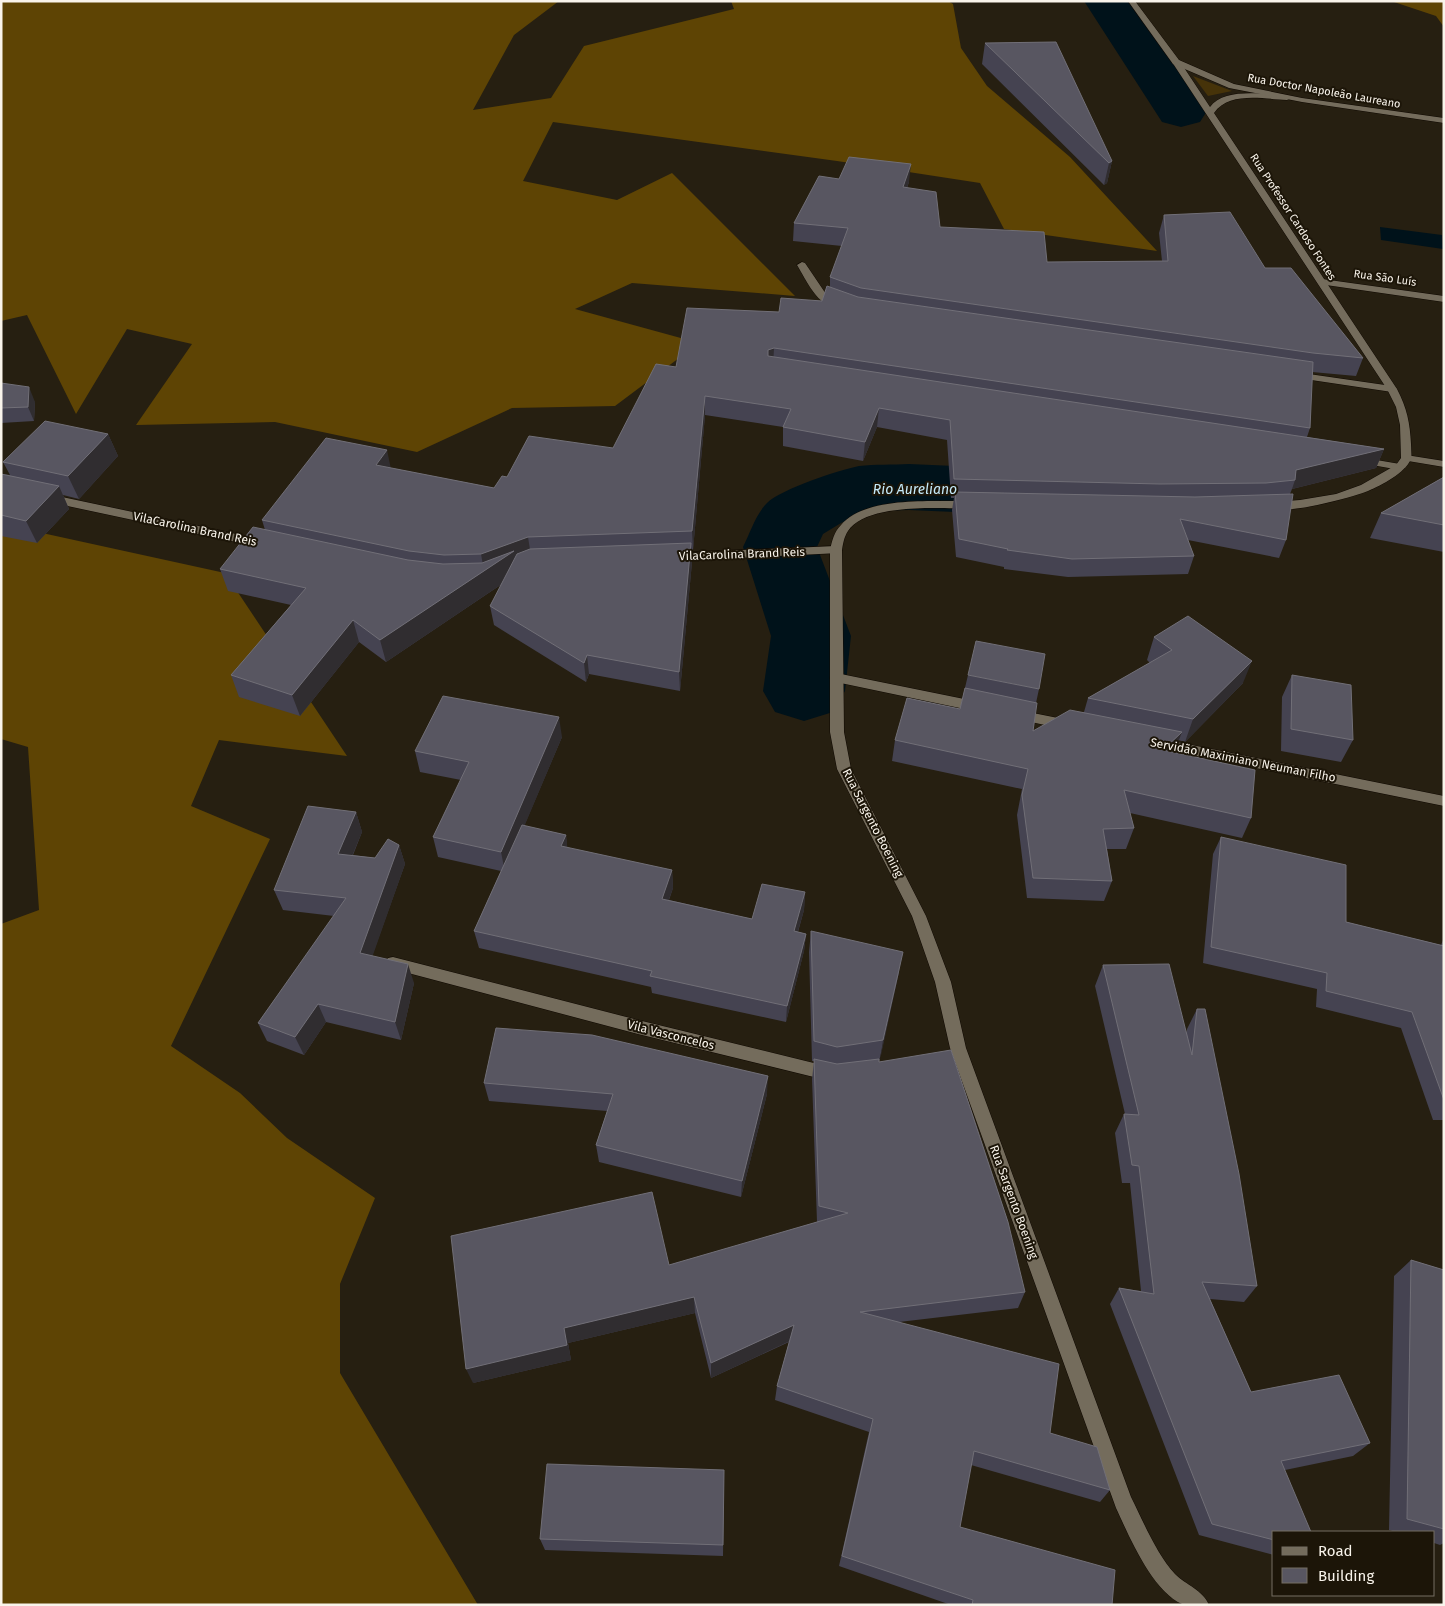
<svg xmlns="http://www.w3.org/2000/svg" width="1445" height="1606" font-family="'Fira Sans',sans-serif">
	<rect width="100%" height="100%" fill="#261f11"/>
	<path fill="#463309" d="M1193 76 1232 91 1208 96Z"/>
	<path fill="#5e4404" d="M1 1H559L514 35 473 110 551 98 584 46 734 9 731 1H948L953 4 961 48 987 86 1070 157 1157 251 1004 229 980 183 837 161 553 122 523 181 617 200 672 173 795 296 632 283 575 309 699 343 615 406 512 408 417 452 275 422 136 425 192 344 127 329 76 414 27 315 1 321Z
		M1391 1H1444V27L1436 16Z
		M1 524 225 573 347 756 219 740 191 806 270 839 171 1046 240 1093 287 1138 375 1198 340 1284V1373L478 1605H1V924L39 910 28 747 1 739Z"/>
	<path fill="#00121a" d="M1380 227 1442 235 1443 249 1381 240Z"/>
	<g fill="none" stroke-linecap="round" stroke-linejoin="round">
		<path fill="#00121a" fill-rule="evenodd" d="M1084 1H1131L1207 111 1200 122 1181 127 1162 122Z
			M909 464 1071 471 1096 478 1107 494 1096 510 1071 517 909 510 870 511 841 523 823 534 817 547 851 636 845 691 833 712 804 721 775 712 763 691 771 636 743 547C750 533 756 514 767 503 781 489 839 470 859 466 875 464 893 465 909 464Z"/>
		<g stroke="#0f0801" stroke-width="1">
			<path id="service" d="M802 262 805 263 828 297 842 303V307C819 311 807 281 797 265Z
				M1295 372 1392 386 1397 389 1392 392 1291 377 1290 375Z
				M1359 457 1400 464 1406 467 1400 470 1355 462 1353 460Z
				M393 957 638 1020 830 1067 836 1069 838 1074 836 1079 830 1081 638 1034 393 969 388 968 385 963 388 958Z"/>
		</g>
		<g stroke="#0f0801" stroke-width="1">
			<path id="minor" d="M1322 279 1444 296V302L1319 284 1317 282Z
				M1406 455 1444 461V467L1402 460 1401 458 1402 456Z
				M48 494 260 539 266 543 260 547 44 501 42 498Z
				M836 546 842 550 840 553 674 561 668 557 674 553Z
				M836 673 979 702 984 704 985 707 984 710 979 712 831 681 830 678 831 675Z
				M1018 710 1068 720 1073 722 1075 725 1073 728 1068 730 1013 718 1011 715 1013 712Z
				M1157 738 1444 796V806L1152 747 1150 743 1152 739Z"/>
		</g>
		<g stroke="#0f0801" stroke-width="1">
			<path id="tertiary" d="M1173 60H1179L1210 107C1224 87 1266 94 1287 96L1291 98 1287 100C1264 99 1229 91 1214 113L1397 389C1407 408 1410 423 1411 444 1411 449 1412 455 1411 459 1405 473 1382 485 1368 491 1353 497 1278 518 1268 506L1274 502 1300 500 1336 494 1361 485 1396 465 1401 458 1400 425 1396 407 1387 389 1172 62Z
				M940 501H971L977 505 971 509C941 508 866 503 848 531 844 537 843 544 842 550L844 732 851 769 926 916 951 982 966 1048 1131 1497C1143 1521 1157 1555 1175 1574 1186 1585 1203 1590 1209 1605 1201 1605 1188 1606 1182 1604 1152 1591 1129 1536 1116 1508L950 1048 935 982 912 916 837 769 830 732V550C832 541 834 532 841 525 861 501 911 501 940 501Z"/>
		</g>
		<g stroke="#0f0801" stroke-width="1">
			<path id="secondary" d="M1128 1H1135L1179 60 1234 84 1302 98 1444 118V123L1302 102 1229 88 1173 64Z"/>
		</g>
		<use href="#service" fill="#746c5c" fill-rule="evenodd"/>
		<use href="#minor" fill="#746c5c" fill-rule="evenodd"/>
		<use href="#tertiary" fill="#746c5c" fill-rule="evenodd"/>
		<use href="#secondary" fill="#746c5c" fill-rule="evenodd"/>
	</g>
	<path fill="#454351" d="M985 43 1112 161 1107 183 1104 185 982 64Z
		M839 179 909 182 907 188 940 227 1047 262 1162 261 1159 233 1164 215 1265 268 1363 358 1356 376 1312 372 1310 428 1307 437 1384 449 1376 468 1292 489 1290 494 1286 540 1279 558 1188 540 1194 556 1188 574 1068 577 1004 569V567L956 557 952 510 954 498H951L947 440 877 427 863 461 783 446V427L705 415 693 550H691L692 562 680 691 589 674 586 682 494 625 490 606 502 584 386 662 359 642 300 716 239 697 231 675 291 605 228 591 220 569 265 530 262 520 391 468 494 488 507 477 613 448 676 367 779 312 822 301 830 287V277L842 246 793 241 794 223Z
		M1 383 35 402 34 421 1 423Z
		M108 434 118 456 79 499 63 495 69 509 37 543 1 536V474L10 475 3 462Z
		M1444 477V552L1370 538 1381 513Z
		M1154 637 1243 683 1185 742 1178 740 1174 752 1251 818 1242 838 1130 813 1134 828 1126 849H1107L1112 881 1104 901 1027 898 1017 815 1022 789 892 761 895 740 960 709 968 675 1039 689 1036 703 1033 731 1084 712 1088 698 1150 663 1147 660Z
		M1292 675 1353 740 1341 762 1281 751 1282 697Z
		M562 737 524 826 566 835 567 848 672 870 673 888 669 900 752 919 805 892 804 910 798 932 806 934 804 951 786 1022 652 993 651 987 479 948 474 931 501 871 438 857 433 837 461 780 420 772 415 751Z
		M356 812 362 832 353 855 375 858 399 845 405 864 372 956 414 983 401 1040 326 1022 304 1055 267 1041 258 1023 334 916 283 910 274 890Z
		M1221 837 1346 922 1441 945 1444 938V1120H1433L1401 1028 1316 1007 1317 989 1203 963 1213 854Z
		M811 931 899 972 879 1062 1025 1292 1018 1308 899 1322 1050 1433 1110 1490 1100 1502 971 1465 960 1527 1112 1605H951L839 1566 869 1432 775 1400 777 1386 789 1342 711 1378 695 1313 568 1343 571 1360 473 1383 669 1265 817 1222 812 1079 814 1061H812L809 952Z
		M1103 965 1186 1034 1187 1029 1197 1009 1257 1286 1244 1302 1210 1299 1251 1392 1370 1443 1353 1456 1285 1470 1274 1532V1555L1199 1535 1110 1304 1119 1288 1141 1291 1130 1183H1122L1115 1133 1124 1114H1125L1095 986Z
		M484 1083 767 1094 741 1197 599 1162 596 1145 607 1111 489 1101Z
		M1411 1260 1444 1270V1543L1440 1545 1434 1543V1532H1396L1389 1530 1394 1276Z
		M724 1470 723 1556 545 1550 540 1539Z"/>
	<path fill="#302d30" d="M1112 161 1107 183 1104 185 1109 163Z
		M911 164 909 182 901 205 903 187Z
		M774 348 773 367 767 369 768 350Z
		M29 387 35 402 34 421 28 407Z
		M705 396V415L693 550 692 531Z
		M879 408 877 427 863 461 865 442Z
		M108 434 118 456 79 499 68 476Z
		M1384 449 1376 468 1292 489 1295 480 1296 470Z
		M387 450 391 469 376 465Z
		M59 486 69 509 37 543 26 521Z
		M528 537 531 556 518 573 386 662 380 640 484 571 481 554Z
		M691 543 692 562 680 691 679 672Z
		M353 620 359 642 300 716 292 695Z
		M587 655 589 674 586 682 584 663Z
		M1252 661 1243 683 1185 742 1193 719Z
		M559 717 562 737 505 872 501 852Z
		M1182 732 1174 753 1163 750Z
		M356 812 362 832 345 873 338 854Z
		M566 835 568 853 561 846Z
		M399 845 405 864 367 972 360 953Z
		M672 870 673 888 663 916 662 899Z
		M805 892 804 910 793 948 794 931Z
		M806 934 804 951 786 1022 787 1006Z
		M903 952 899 972 880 1060 883 1040Z
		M408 964 414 983 401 1040 395 1022Z
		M318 1004 326 1022 304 1055 295 1037Z
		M768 1076 767 1094 741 1197 742 1181Z
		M694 1297 695 1313 568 1343 571 1360 473 1383 466 1369 564 1328Z
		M794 1325 792 1340 711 1378V1363Z"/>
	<path fill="#585661" stroke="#716f77" d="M1056 42 1112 161 1109 163 985 43Z
		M849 157 911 164 903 187 936 192 940 227 1044 232 1047 262 1168 261 1164 215 1230 212 1265 268H1291L1363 358 1313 353 861 288 830 277 848 228 794 223 819 176 839 179Z
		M827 286 858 297 1313 362 1310 428 774 348 768 350V356L1384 449 1296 470 1295 480 1266 483 1160 484 954 479 950 420 879 408 865 442 783 427 791 409 705 396 692 531 528 537 481 554 444 555 409 551 262 520 326 438 387 450 376 465 494 488 502 476 507 477 529 436 613 448 656 364 676 367 687 308 779 312 781 298 822 301Z
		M1 383 29 387 28 407 1 408Z
		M45 421 108 434 68 476 3 462Z
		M1 474 59 486 26 521 1 515Z
		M1444 477V525L1381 513Z
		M955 492 1195 497 1293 494 1286 540 1180 519 1194 556 1072 559 1007 550 1008 549 959 539Z
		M253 527 408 560 443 564 482 563 514 551 380 640 353 620 292 695 231 675 306 588 220 569Z
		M691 543 679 672 587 655 584 663 490 606 517 554 530 549Z
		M1188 616 1252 661 1193 719 1088 698 1172 650 1154 637Z
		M976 641 1045 654 1039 689 968 675Z
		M1292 675 1351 685 1353 740 1291 729Z
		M965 688 1037 703 1033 731 1070 710 1182 732 1163 750 1255 770 1251 818 1124 790 1134 828 1103 829 1112 881 1033 878 1022 795 1028 769 895 740 907 698 960 709Z
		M443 696 559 717 501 852 433 837 469 762 415 751Z
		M308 806 356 812 338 854 375 858 388 839 399 845 360 953 408 964 395 1022 318 1004 295 1037 258 1023 346 898 274 890Z
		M522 825 566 835 561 846 672 870 662 899 752 919 762 884 805 892 794 931 806 934 787 1006 650 976 652 971 474 931Z
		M1221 837 1346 865V922L1444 946V1100L1412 1012 1326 991 1327 973 1211 947Z
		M811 931 903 952 883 1040 837 1047 814 1041Z
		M1169 964 1192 1055 1197 1009H1205L1239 1174 1257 1286 1202 1282 1251 1392 1339 1375 1370 1443 1281 1461 1311 1532H1274V1540L1212 1524 1119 1288 1154 1294 1139 1166 1132 1165 1124 1114 1139 1115 1103 965Z
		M496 1028 592 1035 768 1076 742 1181 596 1145 613 1094 484 1083Z
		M951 1050 1008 1222 1025 1292 860 1312 1059 1364 1050 1433 1097 1447 1110 1490 974 1451 960 1527 1115 1570 1112 1605H972L973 1600 842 1556 873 1419 777 1386 794 1325 711 1363 694 1297 564 1328 567 1345 466 1369 451 1236 652 1192 669 1265 848 1213 819 1206 814 1059 837 1064 879 1059V1062Z
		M1411 1260 1444 1270V1529L1407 1519Z
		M547 1464 724 1470 723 1545 540 1539Z"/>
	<g text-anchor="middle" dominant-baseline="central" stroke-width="4" stroke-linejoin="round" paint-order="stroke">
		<g font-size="11" fill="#f9f4eb" stroke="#1c1508">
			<text transform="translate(1324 91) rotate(10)">Rua Doctor Napoleão Laureano</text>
			<text transform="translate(1293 217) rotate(57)">Rua Professor Cardoso Fontes</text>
			<text transform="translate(1385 278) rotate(8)">Rua São Luís</text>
		</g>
		<g font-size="12" fill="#f9f4eb" stroke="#1c1508">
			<text transform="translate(195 529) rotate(12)">VilaCarolina Brand Reis</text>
			<text transform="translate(742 554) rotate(-2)">VilaCarolina Brand Reis</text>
			<text transform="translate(1243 760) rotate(11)">Servidão Maximiano Neuman Filho</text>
			<text transform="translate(873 823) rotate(63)">Rua Sargento Boening</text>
			<text transform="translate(671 1035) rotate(14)">Vila Vasconcelos</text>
			<text transform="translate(1014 1202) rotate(70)">Rua Sargento Boening</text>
		</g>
		<g font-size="14" font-style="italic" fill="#c5eafa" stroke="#1c1508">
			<text x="915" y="489">Rio Aureliano</text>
		</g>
	</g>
	<rect width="1445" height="1606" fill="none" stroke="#f9f4eb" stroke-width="5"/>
	<rect x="1272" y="1531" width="162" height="65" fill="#1c1508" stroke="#746e63"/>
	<rect x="1282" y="1547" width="25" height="8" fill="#746c5c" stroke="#746e63"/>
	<text x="1318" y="1556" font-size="15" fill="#f9f4eb">Road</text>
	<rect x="1282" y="1568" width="25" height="15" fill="#585661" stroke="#746e63"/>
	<text x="1318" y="1581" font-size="15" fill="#f9f4eb">Building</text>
</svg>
